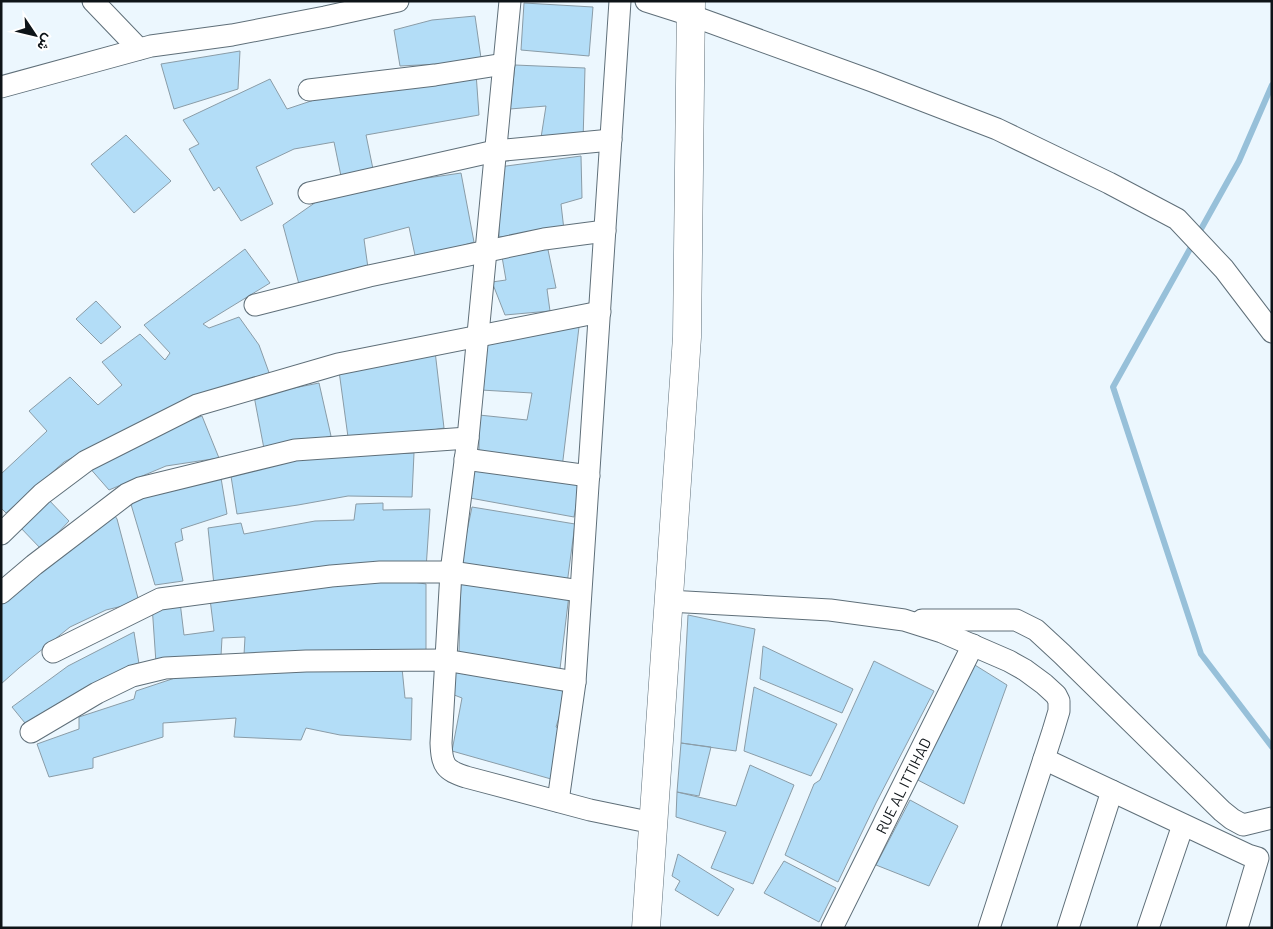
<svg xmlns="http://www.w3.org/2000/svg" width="1273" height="929" font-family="Barlow,Vazirmatn,sans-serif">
	<rect width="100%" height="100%" fill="#ecf7fe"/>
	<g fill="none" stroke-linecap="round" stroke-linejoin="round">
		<path stroke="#97c0d9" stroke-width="6" d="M1272 85 1239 161 1113 387 1201 654 1272 747"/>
	</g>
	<path fill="#b3ddf7" stroke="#8a9ca7" d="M524 3 593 7 589 56 521 50Z
		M475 16 481 58 439 64 400 66 394 30 432 20Z
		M240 51 238 89 174 109 161 64Z
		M515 65 585 68 583 142 540 144 546 106 510 109Z
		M476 73 479 115 366 135 373 169 341 176 334 142 294 149 256 167 273 204 241 221 219 187 214 191 189 149 199 144 183 120 270 79 287 109 341 91Z
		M126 135 171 181 134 213 91 164Z
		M581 156 582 198 561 204 564 230 499 237V167Z
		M461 173 474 242 416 260 409 227 364 239 368 268 300 288 283 225 316 202 400 182Z
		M547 245 556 288 547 289 550 311 505 315 492 282 506 280 501 251Z
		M245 249 270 283 203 324 209 328 239 317 259 345 271 378 123 431 64 462 6 513 1 508V474L47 431 29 411 70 377 98 405 122 385 102 362 140 334 165 360 170 353 144 325Z
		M96 301 121 327 101 344 76 319Z
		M579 327 562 468 479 456V415L527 420 532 393 481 390 480 338Z
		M435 351 444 428 411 434 348 437 339 371Z
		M319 383 331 436 265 454 254 396Z
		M202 416 219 458 166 466 109 490 88 466 130 443Z
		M414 453 412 497 348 496 298 505 237 514 230 470 314 457Z
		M475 464 580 484 574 517 470 498Z
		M221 478 227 514 181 529 183 540 175 543 183 581 155 585 130 501Z
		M46 497 69 521 42 550 18 525Z
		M383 503V510L430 509 426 569 214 585 208 528 241 523 244 534 315 521 354 520 356 504Z
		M472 507 575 524 567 584 460 565Z
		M113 513 117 519 139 602 106 610 70 627 19 668 1 684V600Z
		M368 575 426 584V658L244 655 245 637 222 638 221 656 156 663 152 605 180 602 184 635 214 631 210 599Z
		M461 576 569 595 559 677 459 652Z
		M688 615 755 629 736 751 681 743Z
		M134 632 139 664 29 728 12 707 68 666Z
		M763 646 853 689 842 713 760 679Z
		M874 661 934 691 876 803 838 882 785 855 814 784 820 780Z
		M970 662 1007 685 964 804 914 778Z
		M456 665 567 692 556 727 567 733 551 779 452 751 462 698 449 693Z
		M402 668 405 698H412L411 740 340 735 306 728 301 740 234 737 236 718 163 723V737L93 758V768L49 777 37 744 79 729V717L134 699 136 691 193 672Z
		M754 687 837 724 811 776 744 751Z
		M681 743 711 747 699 796 677 792Z
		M750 765 794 785 753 884 711 868 726 832 676 817 677 792 736 806Z
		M910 800 958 826 929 886 876 865Z
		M678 854 734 889 718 916 675 890 680 881 672 876Z
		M784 861 836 888 819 922 764 893Z"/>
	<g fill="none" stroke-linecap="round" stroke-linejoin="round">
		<g stroke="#5f6f79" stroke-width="23">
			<g id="street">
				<path d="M93 1 139 49"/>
				<path d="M510 1 468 438 451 572 441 743C442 766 445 770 466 777L590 810 653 823"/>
				<path d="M646 1 690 15 872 81 997 129 1109 183 1177 219 1224 269 1272 332"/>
				<path d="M1 87 151 46 232 35 325 17 398 1"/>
				<path d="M309 90 435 75 504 64"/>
				<path d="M309 193 495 151 611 140"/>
				<path d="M255 305 369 276 544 239 605 231"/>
				<path d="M465 459 589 476"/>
				<path d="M1 534 42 494 86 461 197 405 338 364 600 312"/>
				<path d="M1 593 34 565 127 494 140 488 295 450 468 438"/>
				<path d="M668 601 830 610 904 620 942 632 1009 661 1025 670 1044 684 1056 695 1059 701V711L1053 731 989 928"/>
				<path d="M922 620H1016L1036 630 1062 654 1222 811 1232 819 1243 825 1272 818"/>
				<path d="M53 652 160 599 331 576 380 572H451L580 591"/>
				<path d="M31 732 97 693 132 676 165 668 306 661 445 660 575 682"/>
				<path d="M1044 759 1248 855 1258 858 1237 928"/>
				<path d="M558 801 575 682 620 1"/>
				<path id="s1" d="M832 928 973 645"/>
				<path d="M1068 928 1112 791"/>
				<path d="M1148 928 1183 825"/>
			</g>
		</g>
		<g stroke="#5f6f79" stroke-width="29">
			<path id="secondary" d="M646 928 687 337 691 1"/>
		</g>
		<use href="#street" stroke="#fff" stroke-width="21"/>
		<use href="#secondary" stroke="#fff" stroke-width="28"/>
	</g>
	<g text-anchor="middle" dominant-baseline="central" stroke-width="4" stroke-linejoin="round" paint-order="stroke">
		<g font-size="15" fill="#0e1418" stroke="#fff">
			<text stroke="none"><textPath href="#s1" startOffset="159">RUE AL ITTIHAD</textPath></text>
		</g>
	</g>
	<rect width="1273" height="929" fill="none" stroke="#0e1418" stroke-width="5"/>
	<g transform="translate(35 35) rotate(125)" stroke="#ffffff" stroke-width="4" paint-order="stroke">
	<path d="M0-4L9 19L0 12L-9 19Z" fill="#0e1418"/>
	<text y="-8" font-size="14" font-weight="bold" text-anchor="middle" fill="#0e1418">ش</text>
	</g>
</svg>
